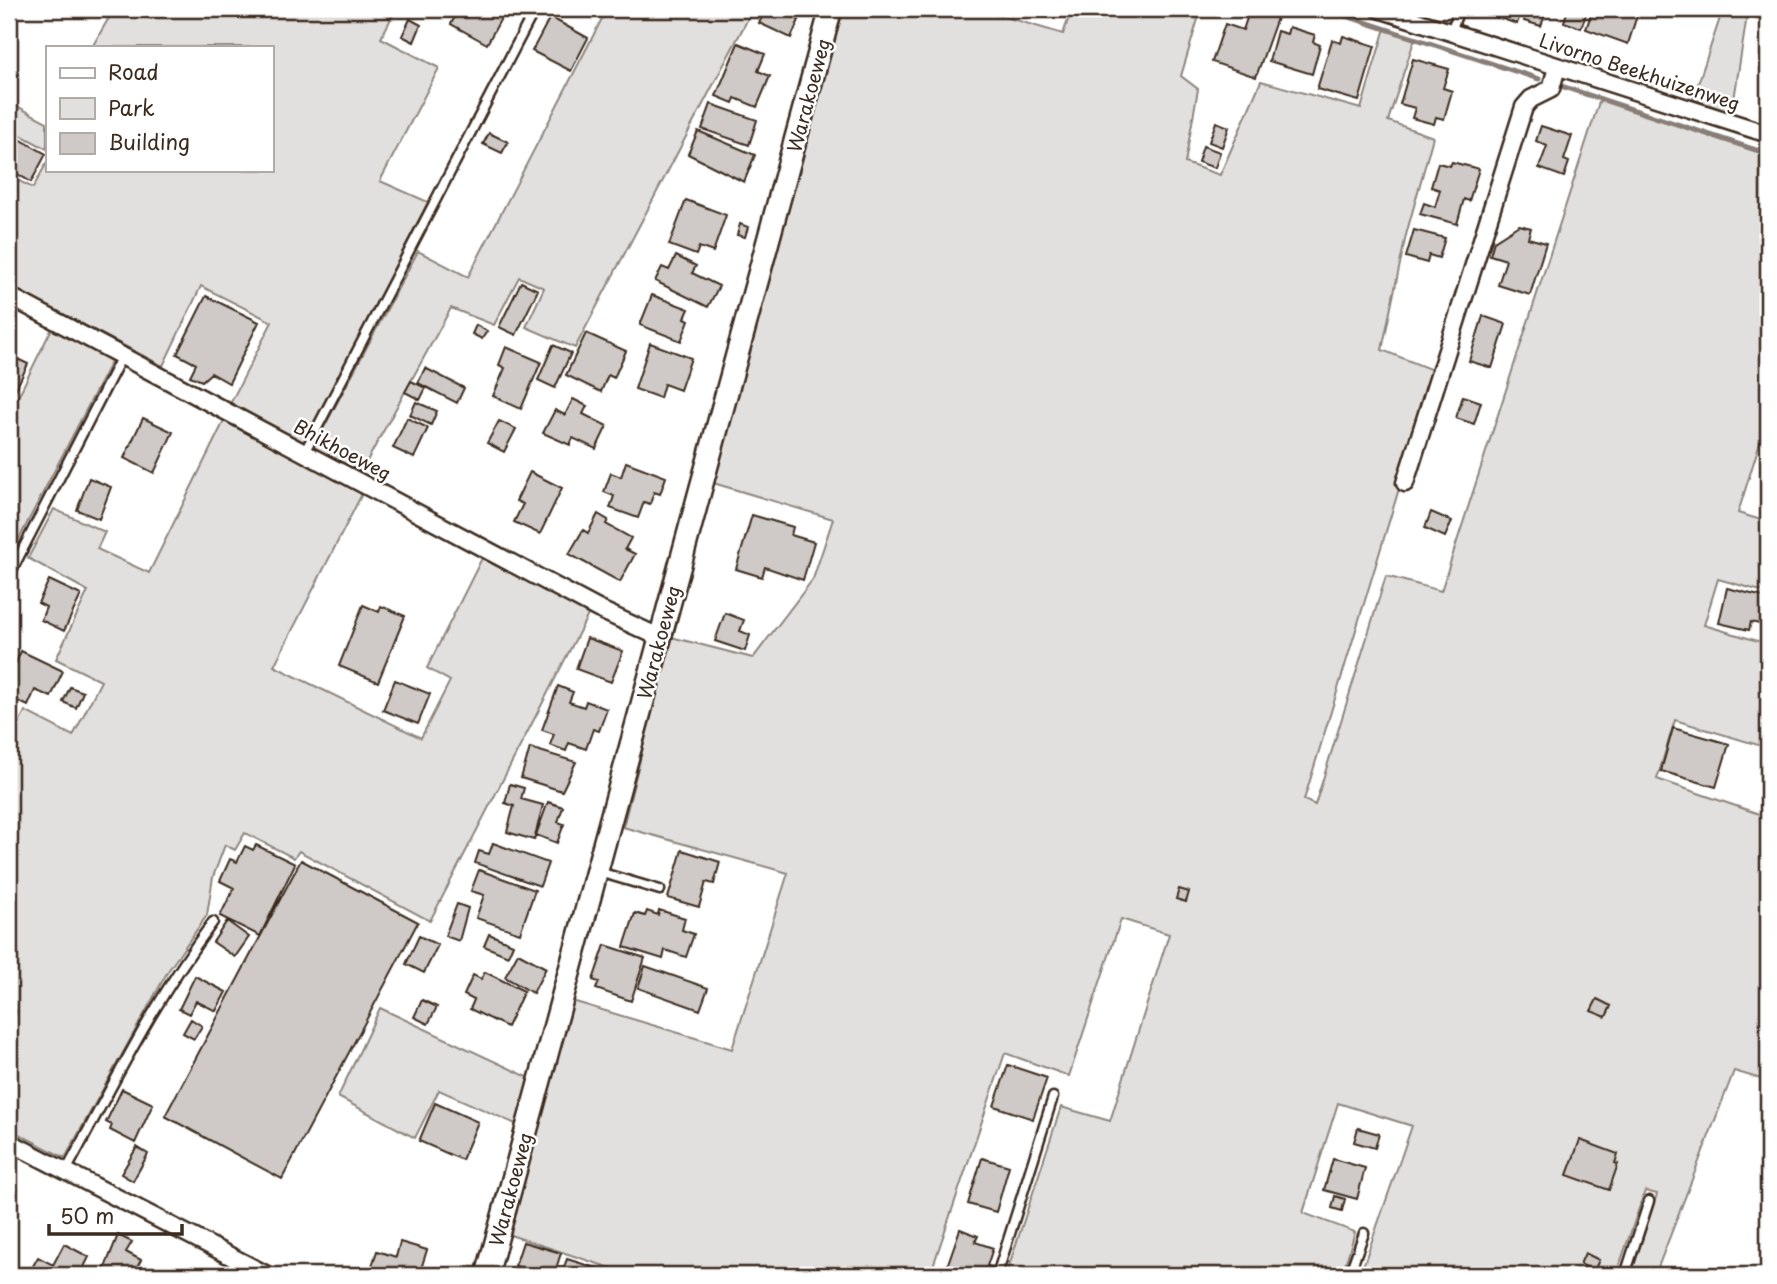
<svg xmlns="http://www.w3.org/2000/svg" width="1777" height="1284" font-family="'Playpen Sans',sans-serif">
	<rect width="100%" height="100%" fill="#fff"/>
	<filter id="ink" filterUnits="userSpaceOnUse"><feTurbulence type="fractalNoise" baseFrequency=".0143" numOctaves="2"/><feDisplacementMap in="SourceGraphic" scale="14" xChannelSelector="R" yChannelSelector="G"/><feConvolveMatrix kernelMatrix="1 2 1 2 8 2 1 2 1" color-interpolation-filters="sRGB"/></filter>
	<g filter="url(#ink)">
		<path fill="#e2e0de" stroke="#8e857e" stroke-width="2" d="M114 9H129L151 19 157 9H396L381 38 439 68 380 181 428 202 304 444 230 404 272 322 201 286 163 366 9 286V176L33 188 47 162V170H271V47H92Z
			M607 9H753L575 348 526 327 544 288 519 277 494 325 451 308 361 472 313 448 418 251 468 277Z
			M840 9H978L1063 34 1072 9H1201L1181 76 1198 89 1185 163 1220 175 1261 81 1361 109 1385 28 1415 38 1388 121 1433 137 1406 235 1382 350 1435 371 1304 800 1315 805 1386 576 1441 591 1600 99 1768 154V416L1738 513 1768 522V593L1718 579 1704 625 1768 644V748L1675 720 1657 779 1768 817V1081L1734 1071 1655 1275H1631L1657 1194 1645 1191 1616 1275H1360L1412 1126 1338 1103 1303 1213 1355 1232 1342 1275H1006L1061 1107 1110 1121 1169 934 1121 919 1069 1076 1005 1053 930 1275H632L504 1233 569 1000 732 1049 788 873 623 827 671 637 753 658 813 579 833 519 710 482Z
			M1723 9H1748L1732 113 1693 99Z
			M9 102 47 122V149L9 129Z
			M52 328 113 358 9 558V415Z
			M226 417 363 492 274 666 421 738 450 681 427 668 482 558 590 611 430 921 299 851 294 858 245 833 235 850 225 845 213 877 207 915 168 971 65 1158 9 1129V1030L17 1011 9 1007V721L18 725 25 711 73 736 101 681 56 659 88 591 28 558 54 509 105 532 97 549 149 573Z
			M380 1008 530 1078 518 1125 439 1090 415 1138 338 1097Z"/>
		<g fill="none" stroke-linecap="round" stroke-linejoin="round">
			<path stroke="#887e77" stroke-width="5" d="M1325 9 1539 79
				M1564 87 1768 154"/>
		</g>
		<path fill="#cfcac7" stroke="#3b2a1e" stroke-width="2" d="M459 9H506L487 44 451 24Z
			M766 9H797L792 17 799 20 791 38 759 23Z
			M1036 9H1063L1061 17Z
			M1250 9 1277 18 1256 77 1212 62 1225 24 1243 30Z
			M1473 9H1522L1517 24Z
			M1527 9H1547L1541 26 1524 21Z
			M1568 9H1588L1581 28 1564 22Z
			M1593 9H1639L1628 44 1586 29Z
			M550 17 588 38 571 71 532 51Z
			M410 19 421 25 414 42 402 36Z
			M1289 27 1315 35 1313 42 1320 45 1312 74 1269 61 1277 31 1287 34Z
			M1343 36 1375 46 1359 101 1317 89 1332 40 1341 43Z
			M738 43 765 54 758 71 770 76 757 107 735 98 733 103 716 96Z
			M1413 59 1449 69 1443 88 1452 91 1444 119 1436 117 1434 124 1412 118 1415 108 1400 104Z
			M711 104 757 120 749 145 702 129Z
			M1216 122 1229 127 1222 147 1209 142Z
			M1541 126 1572 136 1564 160 1569 162 1564 177 1539 168 1547 146 1536 141Z
			M698 131 755 155 744 182 688 154Z
			M9 133 46 154 31 182 9 169 12 152 9 150Z
			M489 133 508 142 502 153 483 144Z
			M1203 146 1220 152 1215 168 1198 162Z
			M1452 162 1479 169 1469 201 1464 199 1457 224 1420 214 1424 203 1435 207 1440 190 1431 187 1438 163 1450 166Z
			M686 200 726 215 713 252 699 247 696 255 669 245Z
			M740 224 748 227 745 237 737 235Z
			M1519 225 1531 228 1528 238 1546 243 1530 295 1498 285 1506 260 1490 255 1494 241Z
			M1414 230 1445 238 1439 258 1429 255 1427 263 1406 257Z
			M676 256 696 266 692 273 719 286 708 307 655 281 662 267 669 270Z
			M521 282 538 290 516 335 499 327Z
			M652 295 689 309 685 318 689 320 681 341 640 325Z
			M206 296 259 322 229 383 211 373 202 381 190 376 196 364 177 354Z
			M1483 316 1506 324 1492 368 1469 361Z
			M476 325 487 331 482 339 472 334Z
			M586 333 626 351 614 378 608 375 601 392 566 375Z
			M650 343 691 358 680 390 664 384 660 398 635 389Z
			M553 345 571 353 555 388 538 380Z
			M506 347 541 362 521 409 493 396 505 368 499 365Z
			M9 355 28 364 9 403Z
			M425 368 464 388 457 403 418 383Z
			M411 381 426 388 420 400 405 392Z
			M1463 396 1481 402 1474 424 1456 418Z
			M573 399 587 406 583 414 607 426 596 449 573 438 570 445 543 433 555 410 565 415Z
			M416 402 437 411 431 425 410 415Z
			M143 418 173 432 154 473 124 458Z
			M407 418 428 428 414 458 393 448Z
			M499 421 516 429 504 452 487 443Z
			M626 462 666 477 660 494 654 492 650 504 644 502 638 518 610 508 614 496 604 492 611 473 621 477Z
			M530 472 562 488 540 534 514 522 523 504 516 501Z
			M89 478 111 487 99 519 77 510Z
			M1431 512 1452 521 1445 537 1425 528Z
			M598 514 608 520 606 524 631 538 625 549 635 554 620 582 569 554 583 530 588 533Z
			M752 515 793 527 791 535 814 542 803 580 765 567 762 577 736 569Z
			M49 580 81 595 64 631 41 620 46 607 38 603Z
			M1727 588 1768 598V626L1751 622 1749 630 1719 623Z
			M363 605 379 612 381 606 405 616 378 682 339 666Z
			M725 613 744 620 740 631 750 635 745 651 715 641Z
			M587 638 623 651 611 682 576 669Z
			M21 651 63 671 51 697 35 690 28 706 9 697V677Z
			M395 680 430 694 418 724 383 710Z
			M558 686 573 692 569 702 584 707 586 701 607 709 599 731 593 729 586 749 569 743 566 751 550 745 554 734 542 730Z
			M70 687 83 692 76 708 63 702Z
			M1673 728 1729 744 1716 787 1661 771Z
			M530 748 576 762 562 791 521 778Z
			M510 784 524 788 521 799 543 805 534 840 507 832 514 806 505 803Z
			M548 802 563 807 558 822 564 824 557 843 536 835Z
			M493 843 548 863 540 886 475 863 479 851 489 854Z
			M256 845 295 864 260 936 220 916 234 888 220 881 230 859 237 862 245 846 253 850Z
			M682 850 720 862 714 884 706 882 699 907 668 898Z
			M301 860 418 922 282 1179 165 1116Z
			M479 870 535 890 520 933 476 918 484 895 471 891Z
			M1179 889 1189 892 1186 902 1176 899Z
			M457 904 468 908 459 941 445 936Z
			M659 910 685 918 682 930 694 934 686 957 665 950 663 959 624 947 635 913 645 916 647 911 658 915Z
			M227 921 249 937 235 957 213 942Z
			M489 934 513 944 508 956 484 946Z
			M419 936 438 945 424 973 406 964Z
			M605 945 645 958 631 1001 596 989 599 982 593 980Z
			M518 953 546 968 533 993 505 977Z
			M645 966 708 988 700 1010 638 988Z
			M485 972 524 991 507 1027 470 1009 474 1000 464 995 473 975 481 979Z
			M195 976 226 992 216 1011 196 1001 189 1014 179 1009Z
			M1597 999 1611 1006 1606 1017 1591 1011Z
			M422 1000 437 1007 428 1024 414 1017Z
			M191 1019 202 1026 194 1039 183 1033Z
			M1008 1065 1047 1078 1033 1119 994 1106Z
			M122 1089 153 1104 135 1143 110 1130 112 1125 106 1122Z
			M435 1103 478 1122 462 1160 419 1141Z
			M1358 1128 1379 1134 1375 1148 1354 1142Z
			M1580 1140 1618 1154 1615 1163 1618 1164 1609 1190 1567 1175Z
			M137 1147 148 1154 133 1181 121 1174Z
			M982 1158 1009 1166 996 1212 968 1204Z
			M1333 1159 1365 1168 1357 1199 1324 1190Z
			M1335 1196 1345 1199 1342 1211 1332 1208Z
			M960 1229 978 1236 975 1242 993 1248 987 1266 993 1267 990 1275H944Z
			M118 1235 132 1242 126 1252 141 1260 133 1275H102Z
			M400 1242 427 1250 419 1275H369L377 1251 396 1257Z
			M523 1242 561 1253 554 1275 515 1266Z
			M64 1244 89 1257 80 1275H28L38 1257 53 1265Z
			M1585 1253 1599 1260 1594 1271 1580 1264Z
			M567 1259 618 1275H561Z"/>
		<g fill="none" stroke-linecap="round" stroke-linejoin="round">
			<g stroke="#3b2a1e" stroke-width="13">
				<path id="lane" d="M1451 32 1459 9
					M304 453 535 9
					M9 576 122 356
					M599 872 660 890
					M66 1171C112 1087 155 999 213 922
					M997 1275 1053 1097
					M1349 1275 1364 1233
					M1625 1275 1649 1201"/>
			</g>
			<g stroke="#3b2a1e" stroke-width="21">
				<path id="street" d="M1379 9 1768 134
					M9 296 598 609 659 637
					M1405 483 1524 107 1531 99 1551 89 1557 67
					M9 1142 267 1275"/>
			</g>
			<g stroke="#3b2a1e" stroke-width="26">
				<path id="secondary" d="M487 1275 831 9"/>
			</g>
			<use href="#lane" stroke="#fff" stroke-width="8"/>
			<use href="#street" stroke="#fff" stroke-width="16"/>
			<use href="#secondary" stroke="#fff" stroke-width="21"/>
		</g>
	</g>
	<g text-anchor="middle" dominant-baseline="central" stroke-width="5" stroke-linejoin="round" paint-order="stroke">
		<g font-size="19" fill="#3b2a1e" stroke="#fff">
			<text transform="translate(1640 71) rotate(18)">Livorno Beekhuizenweg</text>
			<text transform="translate(808 95) rotate(-75)">Warakoeweg</text>
			<text transform="translate(343 449) rotate(28)">Bhikhoeweg</text>
			<text transform="translate(658 642) rotate(-75)">Warakoeweg</text>
			<text transform="translate(510 1189) rotate(-75)">Warakoeweg</text>
		</g>
	</g>
	<rect width="1777" height="1284" fill="none" stroke="#fff" stroke-width="35"/>
	<rect x="18" y="18" width="1742" height="1249" fill="none" stroke="#3b2a1e" stroke-width="2.5" filter="url(#ink)"/>
	<rect x="46" y="46" width="228" height="126" fill="#ffffff" stroke="#b1aaa5" stroke-width="2"/>
	<rect x="60" y="68" width="35" height="10" fill="#ffffff" stroke="#b1aaa5" stroke-width="2"/>
	<text x="108" y="80" font-size="21" fill="#3b2a1e">Road</text>
	<rect x="60" y="98" width="35" height="21" fill="#e2e0de" stroke="#b1aaa5" stroke-width="2"/>
	<text x="108" y="116" font-size="21" fill="#3b2a1e">Park</text>
	<rect x="60" y="133" width="35" height="21" fill="#cfcac7" stroke="#b1aaa5" stroke-width="2"/>
	<text x="108" y="150" font-size="21" fill="#3b2a1e">Building</text>
	<path d="M49 1224v10h133v-10" fill="none" stroke="#3b2a1e" stroke-width="3.5"/>
	<text x="60" y="1224" font-size="21" fill="#3b2a1e" stroke="#ffffff" stroke-width="5" paint-order="stroke">50 m</text>
</svg>
